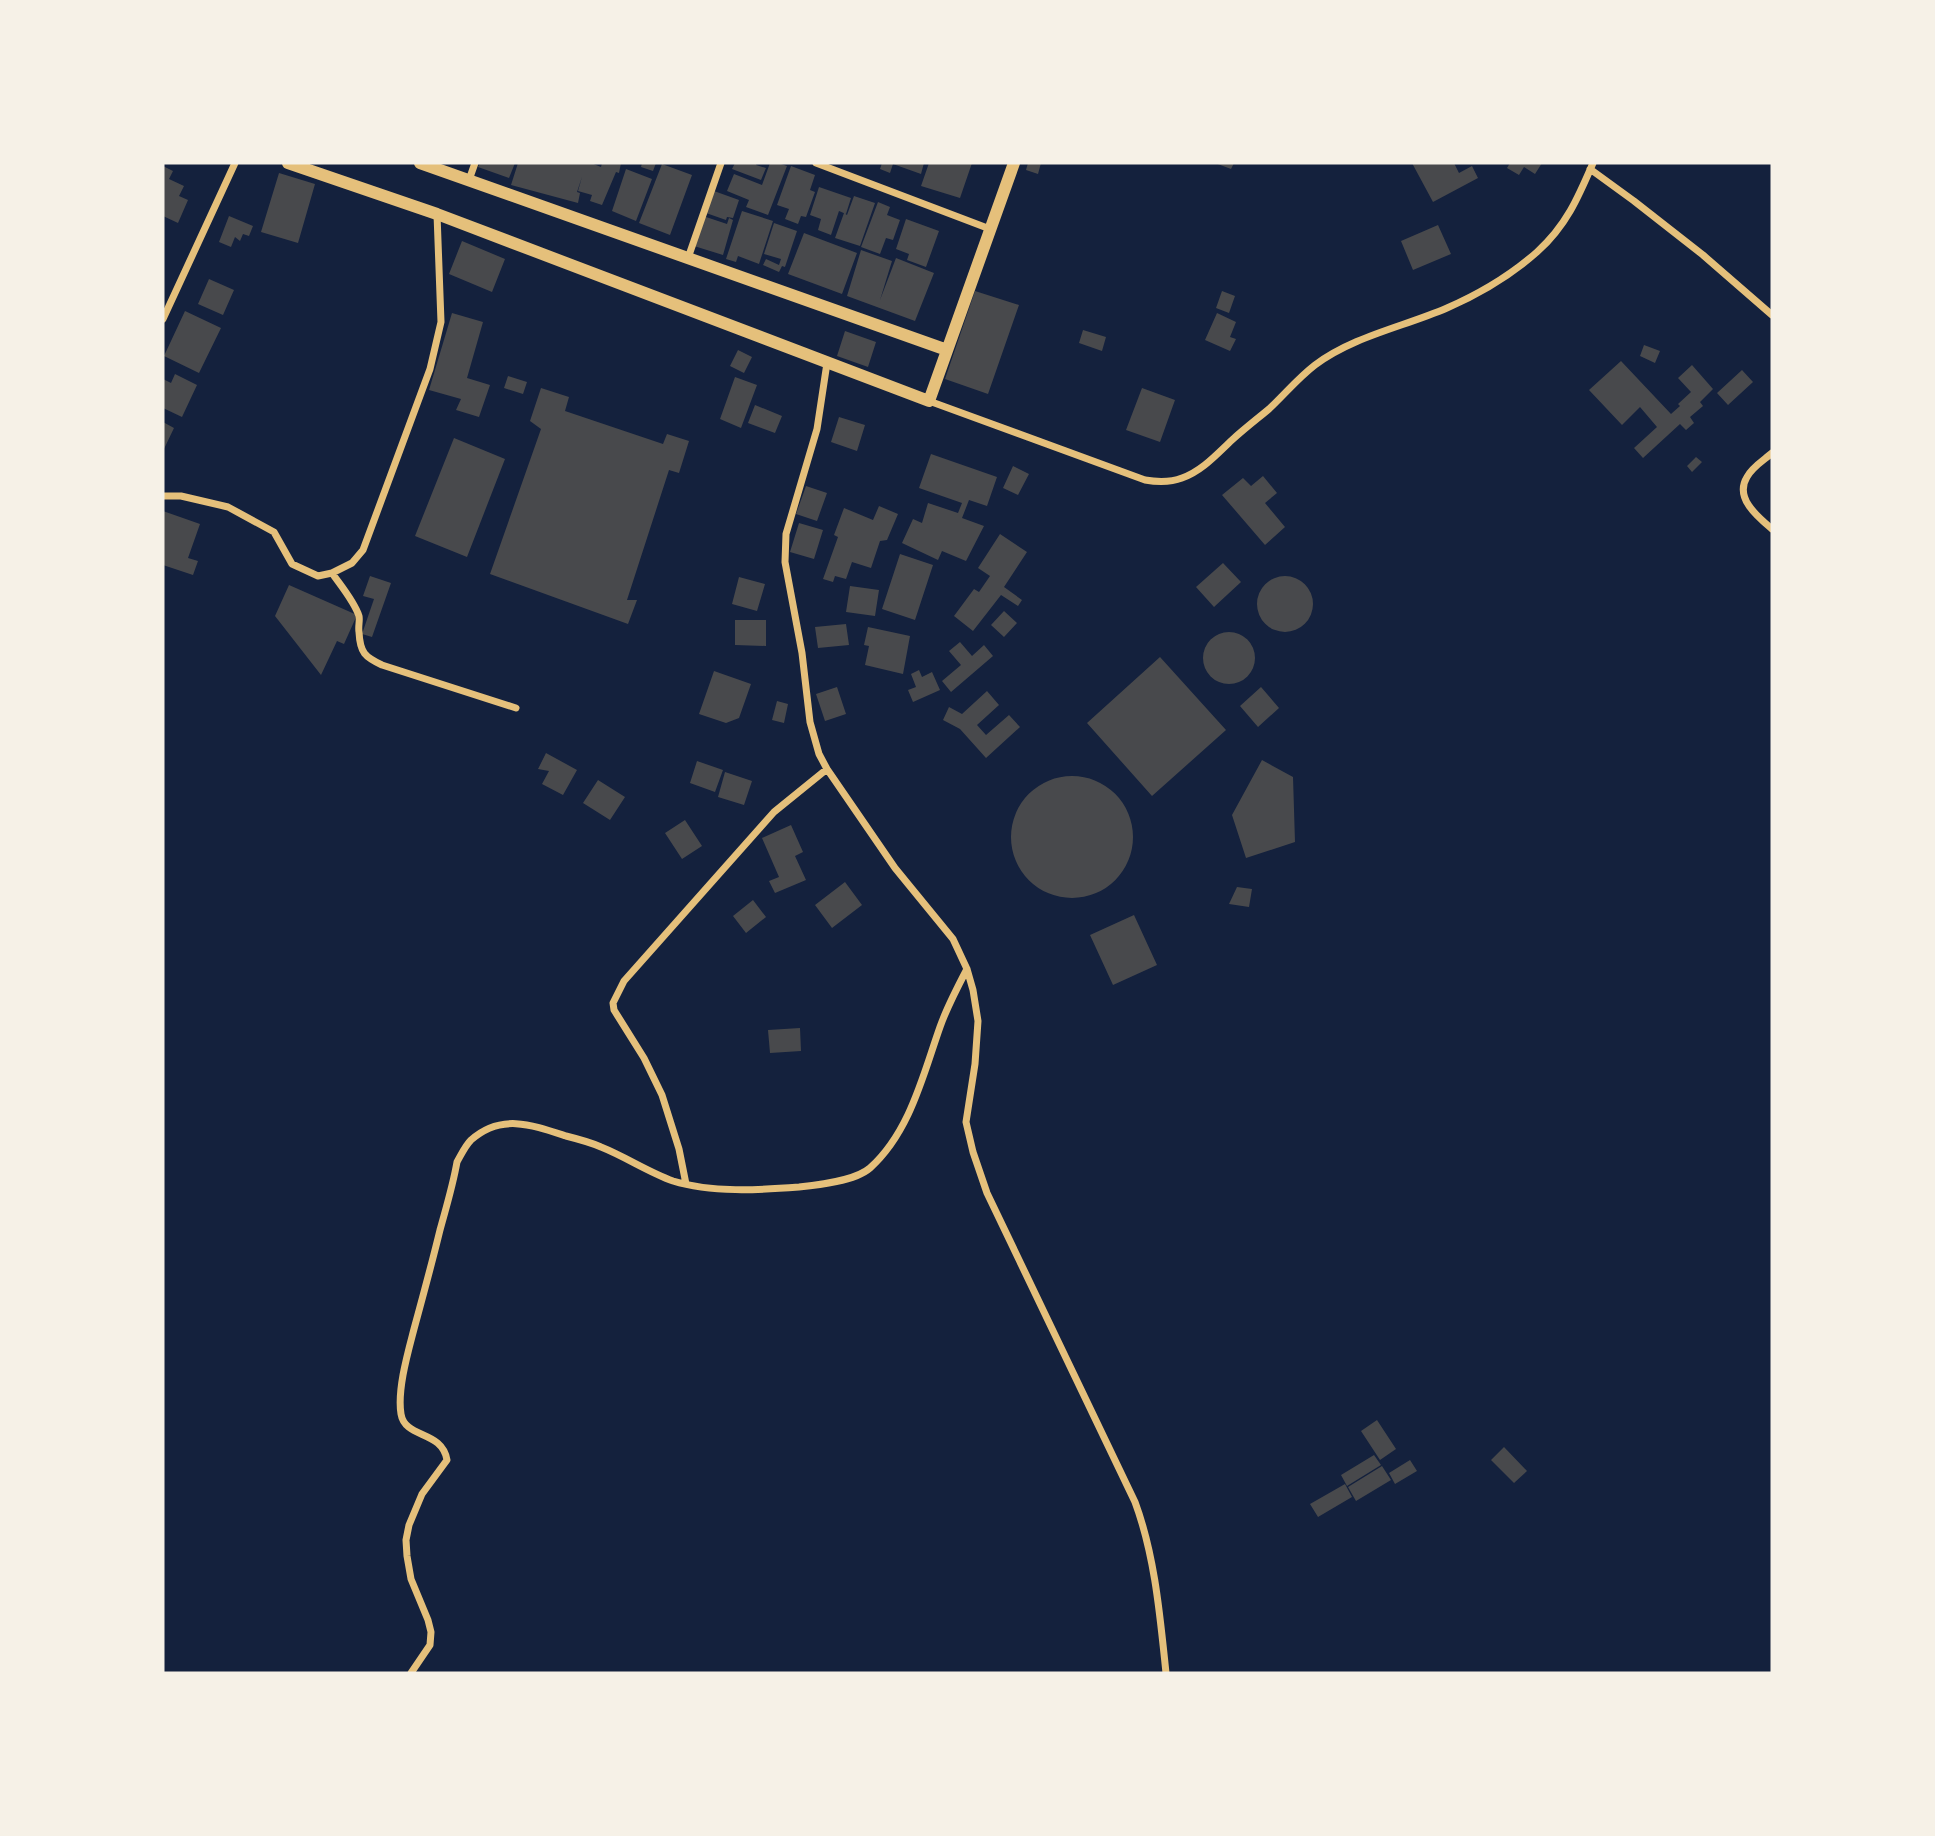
<svg xmlns="http://www.w3.org/2000/svg" width="1935" height="1836" font-family="Arial,sans-serif">
	<rect width="100%" height="100%" fill="#14213d"/>
	<path fill="#48494c" d="M480 163H515L509 178 478 167Z
		M518 163H591L601 167 602 163H621L619 173 616 172 602 205 590 201 592 195 578 191 582 177 577 192 580 193 578 203 511 185Z
		M642 163H656L653 171 641 167Z
		M735 163H757L756 165 766 168 761 180 732 169Z
		M770 163H778L787 166 768 215 746 207 749 200 727 191 734 174 762 185Z
		M882 163H924L921 174 893 164 890 173 880 169Z
		M929 163H972L960 198 921 186Z
		M1028 163H1041L1038 174 1026 170Z
		M1215 163H1234L1231 169Z
		M1412 163H1454L1459 173 1472 166 1478 178 1433 202Z
		M1510 163H1542L1535 174 1524 167 1519 175 1507 168Z
		M662 164 692 175 670 235 639 223Z
		M163 166 173 171 169 179 184 186 179 196 188 200 178 223 163 216Z
		M791 166 815 175 810 190 815 192 806 217 801 216 798 224 785 219 789 209 777 205Z
		M626 169 652 179 636 221 612 211Z
		M279 173 315 184 298 243 261 232Z
		M819 187 851 198 846 214 839 211 831 235 818 230 821 219 810 215Z
		M714 191 739 200 733 218 727 217 726 220 706 213Z
		M854 196 875 203 860 246 835 238 844 213 847 215Z
		M878 202 890 207 887 215 900 220 893 240 886 238 880 254 861 247Z
		M742 211 773 221 759 264 738 256 736 262 726 259Z
		M229 216 253 226 249 236 243 234 240 241 235 237 231 247 219 242Z
		M703 216 727 224 729 218 733 220 723 255 694 246Z
		M906 219 939 231 926 267 907 260 909 254 896 249Z
		M774 223 797 231 785 267 782 266 779 272 763 265 766 259 779 265 781 259 764 254Z
		M1438 225 1451 254 1413 270 1401 241Z
		M804 233 857 253 842 294 788 274Z
		M462 241 505 259 492 292 449 274Z
		M861 250 892 261 880 300 896 258 934 273 915 321 847 296Z
		M209 279 234 290 223 315 198 304Z
		M975 291 1019 305 988 394 945 379Z
		M1222 291 1235 296 1229 313 1216 308Z
		M185 311 221 328 199 373 164 356Z
		M452 313 483 322 467 378 490 385 479 417 456 410 461 399 429 390Z
		M1217 313 1236 322 1230 337 1236 339 1230 351 1205 340Z
		M1083 330 1106 337 1102 351 1079 343Z
		M845 331 876 342 868 367 837 356Z
		M1644 345 1660 351 1655 363 1640 356Z
		M738 350 752 357 744 373 730 366Z
		M1621 361 1671 414 1680 406 1678 404 1691 392 1678 378 1692 365 1713 389 1700 402 1703 406 1690 417 1694 423 1686 430 1680 424 1643 458 1634 448 1657 427 1640 407 1622 425 1589 390Z
		M1742 370 1753 382 1728 405 1717 393Z
		M175 374 197 385 182 417 163 408V379L171 383Z
		M508 376 527 382 523 394 504 388Z
		M735 377 757 385 741 428 720 419Z
		M541 388 569 397 565 411 663 444 667 434 689 441 679 473 669 470 627 600H637L628 624 490 574 541 429 530 421Z
		M1142 388 1175 400 1160 442 1126 430Z
		M755 405 782 416 775 433 748 423Z
		M839 417 865 425 857 451 831 442Z
		M163 422 174 428 163 451Z
		M454 438 505 459 467 557 415 536Z
		M931 454 997 477 987 506 969 500 962 518 984 526 966 561 942 551 938 560 902 543 913 519 922 523 928 503 958 513 962 503 919 488Z
		M1696 457 1702 462 1692 472 1687 466Z
		M1013 466 1029 474 1018 495 1003 488Z
		M1263 476 1277 493 1265 503 1285 527 1265 545 1222 495 1243 478 1251 486Z
		M806 486 827 493 817 521 796 514Z
		M879 506 898 514 887 540 880 541 871 568 852 562 846 579 835 576 833 582 823 579 838 537 834 535 844 508 873 520Z
		M163 511 200 524 188 558 198 561 193 575 163 565Z
		M799 523 823 530 814 559 790 552Z
		M1000 534 1027 552 1004 587 1022 600 1018 606 1001 595 973 631 954 616 974 589 979 592 990 576 978 568Z
		M900 554 933 565 915 620 882 609Z
		M1223 563 1241 582 1214 607 1196 587Z
		M1257 604a28 28 0 1 1 56 0a28 28 0 1 1-56 0Z
		M370 576 391 583 372 637 362 634 374 599 363 596Z
		M739 577 765 584 757 611 732 604Z
		M289 585 357 615 344 644 337 641 321 675 275 616Z
		M850 586 879 590 875 616 846 612Z
		M1004 611 1017 623 1004 637 991 625Z
		M735 620H766V646L735 645Z
		M846 624 849 645 818 648 815 627Z
		M868 627 910 636 903 674 865 665 869 646 864 645Z
		M1203 658a26 26 0 1 1 52 0a26 26 0 1 1-52 0Z
		M960 642 972 656 984 645 993 656 951 692 942 681 961 665 949 651Z
		M1160 657 1226 730 1152 796 1087 723Z
		M919 670 922 677 932 672 940 690 913 702 908 690 916 687 911 674Z
		M714 671 751 684 739 718 726 723 699 714Z
		M837 687 846 714 825 721 816 694Z
		M1261 687 1279 708 1258 727 1240 706Z
		M987 691 999 705 977 725 986 735 1009 715 1020 727 986 758 960 729 943 720 949 707 962 714Z
		M777 701 788 704 784 723 772 720Z
		M546 753 577 770 563 795 542 784 549 771 538 769Z
		M1262 760 1293 777 1295 842 1246 858 1232 815Z
		M697 761 723 770 715 792 690 783Z
		M725 772 752 781 744 805 718 797Z
		M1011 837a61 61 0 1 1 122 0a61 61 0 1 1-122 0Z
		M598 780 625 797 610 820 583 803Z
		M685 820 702 846 682 859 665 833Z
		M791 825 803 852 795 856 806 880 775 893 769 881 779 877 762 838Z
		M845 882 862 905 832 928 815 905Z
		M1237 887 1252 889 1249 907 1229 904Z
		M753 900 766 917 746 933 733 916Z
		M1134 915 1157 965 1113 985 1090 935Z
		M800 1028 801 1051 770 1053 768 1030Z
		M1377 1420 1396 1449 1380 1460 1361 1431Z
		M1504 1447 1527 1471 1514 1483 1491 1460Z
		M1374 1455 1381 1465 1347 1486 1341 1475Z
		M1410 1460 1417 1471 1395 1484 1389 1473Z
		M1382 1466 1391 1480 1356 1501 1348 1487Z
		M1345 1484 1352 1497 1318 1517 1310 1504Z"/>
	<g fill="none" stroke-linecap="round" stroke-linejoin="round">
		<path stroke="#e5c07b" stroke-width="7" d="M816 163 990 229
			M1590 169 1634 201 1703 255 1772 315
			M469 180 475 163
			M688 258 721 163
			M163 319 235 163
			M827 363 817 429 786 534 785 562 802 653 810 722 819 754 827 769 895 868 953 939 967 969 973 990 978 1021 975 1064 966 1122 973 1152 987 1193 1135 1502C1155 1556 1160 1616 1166 1673
			M929 401 1145 480C1157 482 1169 483 1182 478 1202 471 1217 454 1232 440 1244 429 1257 419 1269 409 1285 394 1298 378 1315 365 1354 336 1403 327 1447 308 1479 294 1511 275 1537 252 1566 226 1578 198 1593 163
			M1772 453C1764 460 1752 467 1747 477 1734 498 1758 517 1772 529
			M163 496H181L228 507 274 532 292 564 318 576 332 573 352 563 363 550 430 369 441 322 437 214
			M332 573C341 586 354 601 359 616 360 621 358 626 359 632 360 653 365 657 382 665L516 708
			M686 1184 679 1149 662 1095 644 1058 614 1010 613 1003 624 981 774 812 827 769
			M411 1673 430 1645 431 1632 428 1620 411 1579 407 1556 406 1540 409 1525 422 1494 447 1460C442 1430 405 1439 401 1414 397 1390 408 1352 414 1329 423 1296 432 1263 440 1230 446 1208 453 1185 457 1162 461 1155 465 1146 471 1140 501 1113 533 1125 566 1136 578 1139 590 1142 601 1147 626 1157 648 1172 673 1181 711 1193 760 1190 799 1187 819 1185 855 1181 870 1168 910 1132 923 1075 940 1027 947 1007 957 988 967 969"/>
		<path stroke="#e5c07b" stroke-width="12" d="M288 163 437 214 929 401 1014 163
			M420 163 947 350"/>
	</g>
	<rect width="1935" height="1836" fill="none" stroke="#f6f1e7" stroke-width="329"/>
</svg>
